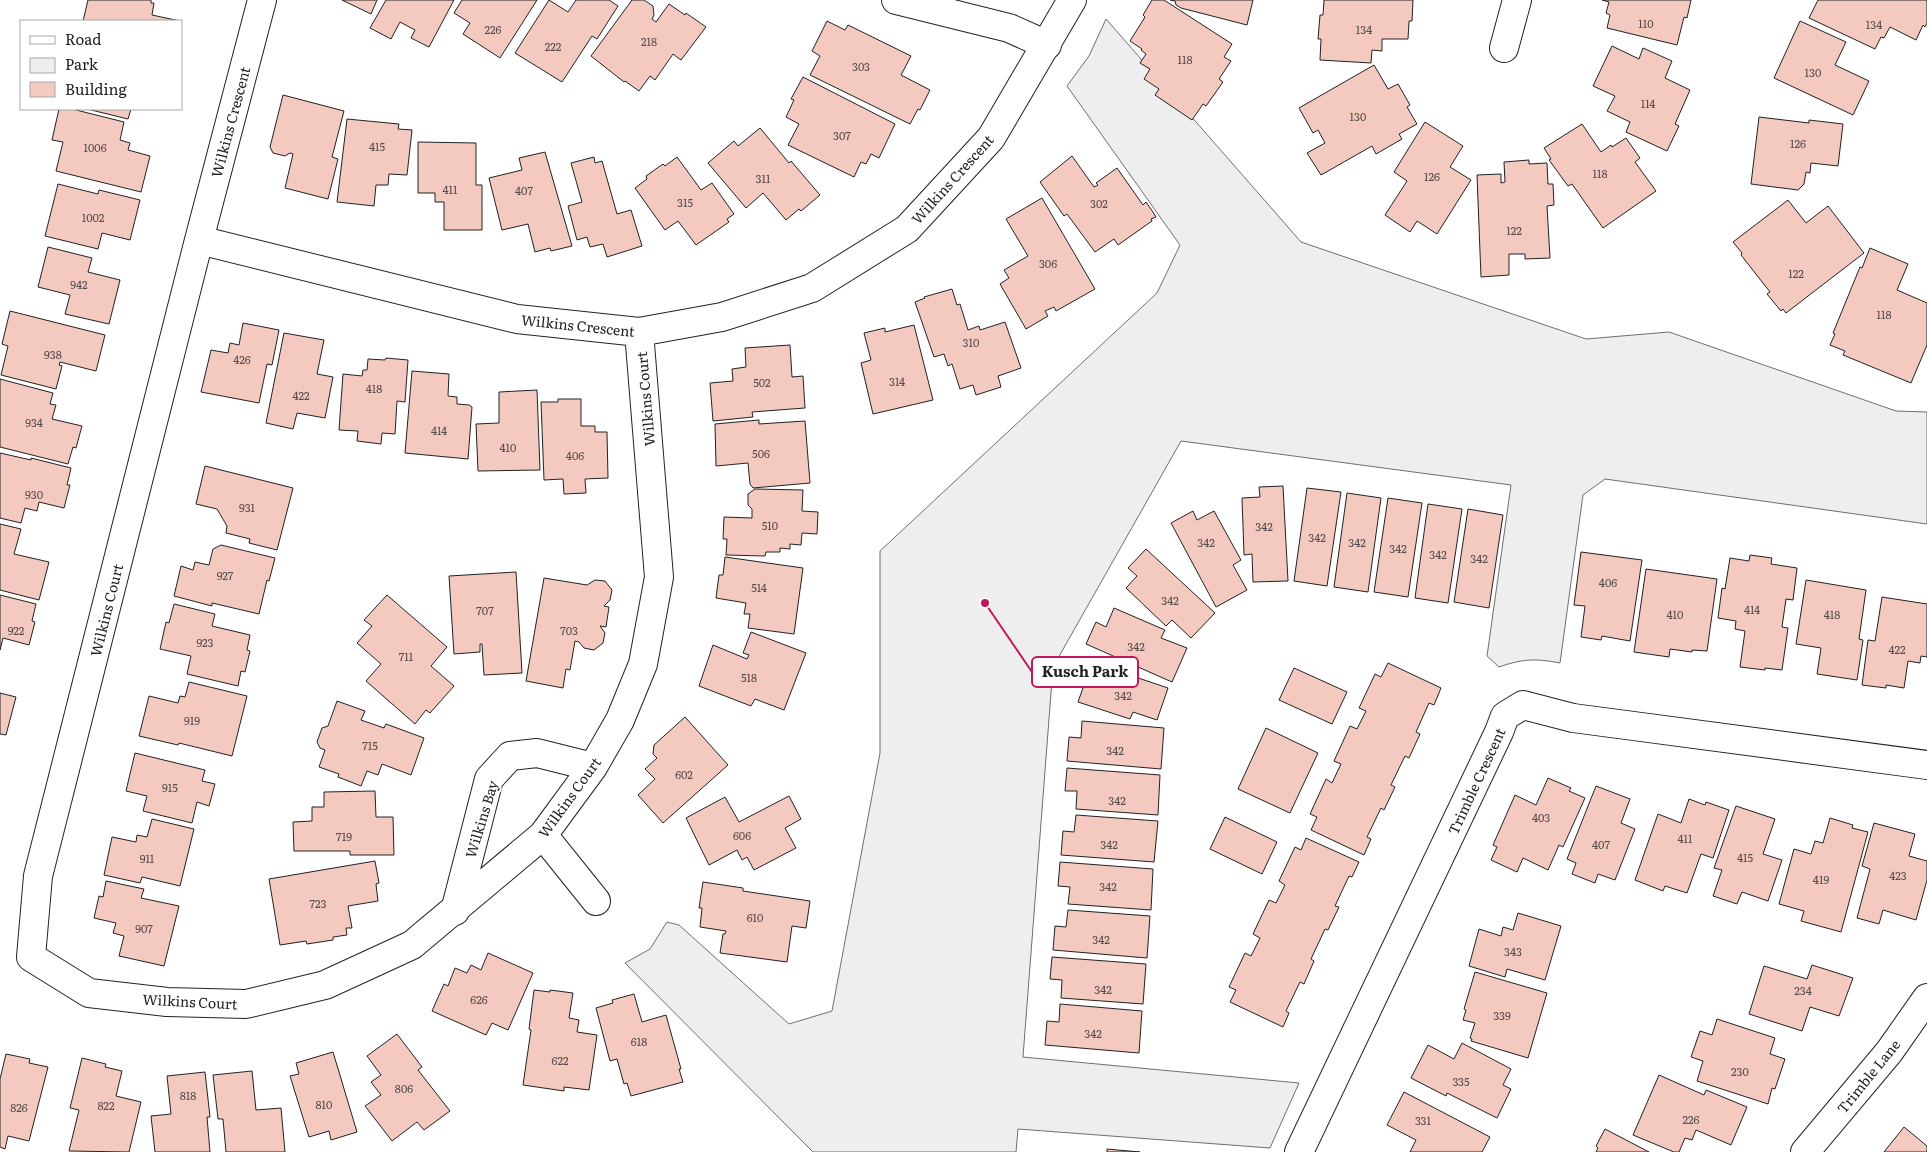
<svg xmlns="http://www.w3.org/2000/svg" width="1927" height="1152" font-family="Literata,serif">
	<rect width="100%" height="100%" fill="#fff"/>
	<path fill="#eee" stroke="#6f6f6f" d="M1106 19 1301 242 1586 339 1669 332 1896 411 1927 412V524L1605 479 1583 495 1560 663C1535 658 1522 659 1499 667L1487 656 1511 485 1181 441 1053 667 1023 1057 1299 1083 1270 1148 1018 1129 1016 1152H813L625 963 650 949 667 922 679 925 789 1024 832 1011 880 753V551L1157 293 1180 245 1067 86 1089 56Z"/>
	<path fill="#f3c9c0" stroke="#222" d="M88 0H151V3H154L152 15 180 21H83Z
		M342 0H377L371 14Z
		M386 0H454L429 47 411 38 415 30 400 22 391 39 370 28Z
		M462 0H537L500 58 463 34 470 23 454 13Z
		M549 0 568 12 576 0H609L618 6 597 39 592 36 562 82 515 53Z
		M632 0H644L653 6 654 15 652 19 656 22 669 4 685 15 686 13 706 27 681 60 673 54 655 80 650 76 639 91 625 81 624 82 591 56Z
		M1152 0H1164L1232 44 1224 57 1231 61 1219 79 1223 82 1206 106 1203 104 1192 120 1155 95 1159 89 1144 79 1150 69 1140 63 1146 54 1141 50 1142 49 1130 41 1145 17 1143 15Z
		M1170 0H1253L1247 25 1181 8 1176 5 1175 1Z
		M1324 0H1413L1412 21H1409L1408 39H1382V51L1372 50 1371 63 1320 60 1321 39H1318L1320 15H1323Z
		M1602 0H1691L1687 18 1684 17 1677 45 1607 28 1610 15 1606 13 1609 2Z
		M1818 0H1927V23L1925 27 1923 25 1916 40 1890 27 1884 38 1881 37 1875 49 1809 18Z
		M827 21 845 30 848 25 911 56 901 75 930 90 920 110 918 109 910 124 810 75 820 56 812 51Z
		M1800 21 1846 42 1835 65 1869 81 1853 115 1774 78Z
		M1612 46 1639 59 1643 48 1672 61 1665 78 1690 90 1675 124 1679 126 1667 151 1626 132 1630 122 1607 111 1615 96 1593 86Z
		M1374 65 1388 89 1398 84 1410 105 1407 107 1417 124 1399 134 1402 139 1376 154 1372 146 1321 175 1307 153 1325 143 1318 130 1313 133 1299 108Z
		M803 77 895 124 879 158 871 154 866 164 861 162 854 177 788 145 799 124 786 117 794 100 791 99Z
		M283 95 344 111 332 157 338 159 328 199 285 188 293 154 290 153 285 156 273 153 270 147Z
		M59 109H72L124 122 120 140 130 143 128 150 150 156 141 192 56 171 63 142 52 140Z
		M87 109H131L128 119Z
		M1759 117 1809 123V120L1843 124 1838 166 1811 163 1810 173 1806 172 1804 184 1798 190 1751 184Z
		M347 119 399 124 398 129 412 130 407 175 389 174 388 185H376L374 206 337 202Z
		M1425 122 1463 146 1450 167 1471 180 1437 234 1417 221 1410 232 1385 215 1407 181 1394 172Z
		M1582 124 1601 152 1611 145 1612 147 1626 138 1640 158 1635 162 1656 191 1603 228 1572 184 1568 186 1549 160 1551 159 1544 148Z
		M760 128 789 163 791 161 820 195 801 211 799 209 786 220 763 193 746 208 708 163 734 141 738 146Z
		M418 142 476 143V185H482V230H444V202H435V193H418Z
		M545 152 572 246 551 251 550 248 535 252 528 224 502 230 489 178 522 170 519 158Z
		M1072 156 1094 187 1098 185 1096 183 1117 168 1143 205 1146 202 1153 212 1156 217 1151 219 1152 221 1118 245 1114 239 1095 252 1067 214 1064 216 1040 182Z
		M594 157 595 163 602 161 617 214 631 210 642 246 607 257 603 244 590 247 587 237 577 240 568 206 582 202 571 163Z
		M677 157 701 190 712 183 734 214 727 219 729 222 696 245 678 221 665 230 635 188 647 179 646 176 663 164 665 166Z
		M1529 160V164L1547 163 1548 184H1553L1554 205 1547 206 1550 258 1525 259V254H1509V275L1481 277 1477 175 1501 174V183L1505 182 1504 162Z
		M58 184 98 194 99 190 140 200 130 240 102 233 98 249 45 236Z
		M1042 198 1095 289 1056 311 1054 307 1045 311 1048 316 1026 329 1000 284 1009 278 1004 270 1028 256 1006 219Z
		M1788 200 1806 223 1828 206 1864 253 1786 313 1783 309 1781 311 1767 294 1770 292 1741 255 1742 253 1733 242Z
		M48 247 92 258 88 272 120 280 109 324 65 314 70 295 38 287Z
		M1870 248 1908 264 1897 290 1927 303V345L1911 383 1843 355 1845 351 1830 345 1835 334 1833 333 1860 267 1862 268Z
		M952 289 957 305 960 304 968 330 979 326 980 330 1005 322 1021 368 998 376 1001 387 976 395 973 385 960 389 952 364 948 366 944 354 934 357 915 302 925 298 924 297Z
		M10 311 105 335 96 371 60 362 59 365 62 366 56 389 1 375 8 346 2 344Z
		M243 323 279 330 272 365 267 364 259 403 201 392 211 350 228 353 230 343 239 345Z
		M914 325 933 400 873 414 861 363 871 360 864 333 885 328V332Z
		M284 333 324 340 317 374 333 377 325 418 297 413 293 429 266 423Z
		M790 345 792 377 803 376 805 408 752 412 753 417 713 421 710 383 733 381 732 369 746 367 745 348Z
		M386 358 408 360 405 402 397 401 395 434 382 433 381 444 357 441 358 431 339 430 343 374 362 376 363 370H367L368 359 385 360Z
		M412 371 449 374 448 396 457 397V404L469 405 472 407 468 459 405 453Z
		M0 379 53 393 50 404 56 405 52 419 82 426 76 448 73 447 68 464 0 447Z
		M537 390 540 470 478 471 476 424 499 423V392Z
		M558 399H581V426H595V432H607L608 478 585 479 586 493 564 494 563 479 544 480 541 402H558Z
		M759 420V424L805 421 810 483 753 488 750 484 748 463 716 466 715 424Z
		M0 453 31 460V458L71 468 67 485H70L64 508 39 502 37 511 25 508 21 523 0 518Z
		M205 466 293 488 277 550 249 543 250 539 226 533 227 526 217 509 196 504Z
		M1283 486 1288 581 1253 582 1252 554 1244 555 1242 498 1260 497 1259 487Z
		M1307 488 1341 492 1327 586 1294 581Z
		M755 489 803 490 802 511 818 512 817 534 802 533 801 545 790 544V549L780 548V552H766L765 556 726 555 727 539H723L724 517 752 518V509L748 505V494Z
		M1347 493 1381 498 1368 592 1334 587Z
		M1388 498 1422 503 1408 597 1374 592Z
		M1428 504 1462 509 1448 603 1415 598Z
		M1468 509 1503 515 1489 608 1454 602Z
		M1193 511 1197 520 1214 511 1241 560 1233 565 1247 590 1216 607 1171 523Z
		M0 524 21 529 14 554 49 562 39 600 0 590Z
		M221 545 275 558 269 581 267 580 259 614 212 603V606L174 596 181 566 193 570 195 562 209 565 213 549Z
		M1146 549 1215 613 1191 638 1172 620 1166 626 1126 588 1137 576 1128 568Z
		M1581 552 1642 560 1630 641 1602 636 1601 640 1581 637 1585 606 1574 605Z
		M1750 555 1772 558 1771 564 1797 568 1793 600 1786 599 1782 627 1788 628 1782 670 1765 668V670L1740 667 1745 631 1735 629 1736 621 1718 618 1722 588 1725 589 1730 558 1749 561Z
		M725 557 803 568 794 634 748 628 750 614H744L746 603 716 598 719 575H723Z
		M1646 569 1717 579 1707 651 1692 650V652L1670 649 1669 657 1634 652Z
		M516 572 522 673 484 675 482 644H480V652L454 654 449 576Z
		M544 578 587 585 595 580 605 581 612 590 610 600 604 606 609 607 606 627 600 626 605 633 603 643 594 650 584 648 579 642 575 641 570 670 566 669 563 688 526 681Z
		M1806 580 1866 590 1859 639 1863 640 1857 680 1817 674 1821 648 1796 644Z
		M0 595 36 604 32 621 35 622 29 645 3 638 0 650Z
		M387 595 447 647 431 666 454 686 430 713 426 710 415 724 366 681 381 664 357 643 372 626 364 620Z
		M1882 597 1927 604V657L1921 656 1920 663 1908 661 1904 688 1886 685V688L1862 685 1868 640 1875 641Z
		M174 604 215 614 212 626 250 635 247 650 250 651 245 672 241 671 238 686 187 674 191 656 160 649 166 622 169 623Z
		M1114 608 1165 630 1161 638 1187 648 1172 682 1086 644 1096 622 1106 627Z
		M751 632 806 653 784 710 755 699 751 706 699 686 713 645 747 659 749 655 743 653Z
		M1079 658 1168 688 1157 720 1133 712 1130 719 1078 702 1084 685 1071 681Z
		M1388 663 1441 688 1434 705 1429 703 1416 732 1420 734 1409 758 1405 756 1391 785 1395 787 1384 810 1381 808 1367 837 1371 839 1364 855 1311 830 1317 817 1310 814 1326 779 1332 783 1341 764 1334 761 1350 726 1357 729 1366 711 1359 708 1375 674 1381 677Z
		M1294 668 1347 692 1332 724 1279 700Z
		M189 682 247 696 232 756 179 743 178 745 139 736 149 696 178 703 180 696 185 697Z
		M0 693 16 697 6 735 0 734Z
		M337 701 365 711 361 720 384 728 386 724 424 738 411 775 382 764 378 775 367 771 361 786 338 777 339 774 319 767 325 750 320 748 317 742 322 728 328 726Z
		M685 717 728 765 663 823 638 795 655 779 645 769 657 758 653 754 654 745Z
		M1082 721 1164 728 1161 769 1067 761 1069 737 1081 738Z
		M1266 728 1318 753 1290 813 1238 789Z
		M135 753 205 770 202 781 215 784 209 806 197 802 192 823 143 811 147 796 126 791Z
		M1067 768 1160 775 1158 815 1076 809 1077 791H1065Z
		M1548 778 1571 788 1569 791 1585 798 1563 847 1559 845 1548 870 1523 858 1517 872 1491 860 1497 847 1493 845 1515 795 1536 805Z
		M1596 786 1630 799 1621 823 1635 829 1615 880 1598 874 1595 883 1572 874 1576 863 1567 859Z
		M375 791 376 817H393L394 855H350V851H294L293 822 312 821V807H324V792Z
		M789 796 801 819 785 828 796 848 754 870 747 857 742 860 737 850 709 865 686 818 725 797 739 822Z
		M1689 799 1705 805 1706 802 1729 810 1713 858 1701 854 1687 893 1665 886 1663 891 1635 880 1658 814 1681 823Z
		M1736 806 1775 819 1763 854 1782 860 1768 901 1742 892 1737 904 1713 896 1722 870 1714 868Z
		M1076 815 1158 821 1154 862 1061 855 1063 831 1074 832Z
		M1225 817 1277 842 1262 874 1210 849Z
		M1830 818 1853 825 1852 828 1868 832 1841 932 1801 921 1804 911 1779 904 1794 849 1811 854 1815 841 1823 843Z
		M152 819 194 829 180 886 142 877 140 883 104 875 112 837 136 842 137 835 147 837Z
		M1874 823 1915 834 1909 856 1927 861V880L1916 920 1883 910 1879 924 1857 918 1870 869 1862 866Z
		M1306 838 1359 862 1352 877 1349 876 1335 906 1339 907 1328 930 1325 929 1311 959 1314 961 1304 984 1300 982 1286 1011 1289 1013 1283 1027 1230 1002 1236 990 1229 987 1245 953 1251 956 1260 938 1253 934 1269 900 1276 903 1285 885 1279 881 1295 847 1301 850Z
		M375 861 379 883 376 884 378 901 348 906 352 928H346L347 935 333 937V940L307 944 306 941 280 945 269 879Z
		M1060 862 1153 869 1151 910 1068 904 1070 887 1058 886Z
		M106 881 144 889 141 898 179 906 164 966 119 956 124 936 113 933 116 923 94 918 99 896 103 897Z
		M703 882 743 888V891L810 901 806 928 792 926 787 962 720 953 723 934H725L726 931 700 927 702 908H699Z
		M1068 910 1150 916 1147 958 1053 950 1055 926 1066 927Z
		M1518 913 1561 926 1545 980 1507 969 1505 977 1469 966 1479 929 1501 936 1503 927 1513 930Z
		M488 953 533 973 508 1030 492 1023 486 1035 432 1011 444 984 448 986 455 968 467 973 471 965 481 970Z
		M1052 957 1146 964 1143 1004 1061 998 1062 980 1050 979Z
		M1812 965 1853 978 1839 1016 1810 1007 1802 1031 1749 1014 1764 966 1807 979Z
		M1475 972 1547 993 1528 1058 1471 1041 1472 1039 1470 1038 1475 1023 1463 1020 1466 1010 1464 1009Z
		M534 990 550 992V990L573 993 569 1018 579 1020 577 1032 597 1035 589 1090 564 1087V1091L523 1085 531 1030 529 1029Z
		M634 994 642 1022 666 1015 681 1069H679L683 1082 631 1096 627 1083 624 1084 617 1059 610 1061 596 1008 613 1003 612 1000Z
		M1060 1004 1142 1011 1139 1053 1045 1045 1047 1021 1059 1022Z
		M1717 1019 1775 1038 1770 1054 1785 1059 1775 1089 1772 1088 1768 1104 1697 1081 1703 1061 1691 1057 1700 1031 1712 1035Z
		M397 1034 422 1067 418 1070 450 1111 424 1130 417 1122 392 1141 365 1106 381 1095 371 1082 381 1075 367 1056Z
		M1462 1043 1511 1069 1503 1085 1511 1089 1497 1118 1447 1093 1446 1096 1411 1078 1428 1045 1454 1059Z
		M333 1052 357 1132 331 1140 329 1131 309 1137 290 1076 299 1074 296 1063Z
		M6 1054 30 1059 29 1063 48 1067 29 1141 8 1136 5 1149 0 1147V1079Z
		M82 1058 106 1064 105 1067 122 1071 116 1096 141 1102 129 1152 69 1151 79 1110 70 1108Z
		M252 1071 256 1110 281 1108 285 1152H226L223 1119H218L213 1075Z
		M205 1072 210 1117H207L210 1152H155L151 1116 171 1114 167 1076Z
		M1659 1075 1704 1095 1706 1090 1747 1107 1731 1145 1696 1130 1692 1140 1685 1138 1679 1152H1674L1633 1135Z
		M1404 1092 1490 1137 1482 1152H1410L1416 1140 1387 1125Z
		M1904 1127 1927 1146V1152H1884Z
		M1605 1129 1649 1152H1596L1598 1148 1596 1146Z
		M1107 1149 1140 1152H1107Z"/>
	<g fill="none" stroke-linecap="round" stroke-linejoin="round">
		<g stroke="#222" stroke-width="30">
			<path id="minor" d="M262 0 199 240 517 319 639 332 722 317 812 288 907 229 991 138 1072 0
				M896 0 1009 28 1047 45
				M1504 48 1517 0
				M199 240 38 876 31 957 89 993 167 1002 246 1004 325 985 412 945 543 835 593 767 620 720 643 664 659 577 639 332
				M543 835 596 901
				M455 911 489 779 510 756 537 753 593 767
				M1299 1152 1499 732 1505 716 1523 705 1573 718 1927 765
				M1805 1152 1889 1052 1927 998"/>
		</g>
		<use href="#minor" stroke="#fff" stroke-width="28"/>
	</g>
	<g text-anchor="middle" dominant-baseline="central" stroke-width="4" stroke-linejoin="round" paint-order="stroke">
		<g font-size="11" fill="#564c4a">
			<text x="1646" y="23">110</text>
			<text x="1874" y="24">134</text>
			<text x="493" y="29">226</text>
			<text x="1364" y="29">134</text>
			<text x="649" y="41">218</text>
			<text x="553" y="46">222</text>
			<text x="1185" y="59">118</text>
			<text x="861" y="66">303</text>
			<text x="1813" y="72">130</text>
			<text x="1648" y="103">114</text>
			<text x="1358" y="116">130</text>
			<text x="842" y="135">307</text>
			<text x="1798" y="143">126</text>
			<text x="377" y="146">415</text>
			<text x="95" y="147">1006</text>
			<text x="1600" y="173">118</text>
			<text x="1432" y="176">126</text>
			<text x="763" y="178">311</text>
			<text x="450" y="189">411</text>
			<text x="524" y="190">407</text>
			<text x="685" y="202">315</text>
			<text x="1099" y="203">302</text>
			<text x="93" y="217">1002</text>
			<text x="1514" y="230">122</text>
			<text x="1048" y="263">306</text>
			<text x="1796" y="273">122</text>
			<text x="79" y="284">942</text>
			<text x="1884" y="314">118</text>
			<text x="971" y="342">310</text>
			<text x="53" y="354">938</text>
			<text x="242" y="359">426</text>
			<text x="897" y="381">314</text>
			<text x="762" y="382">502</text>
			<text x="374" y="388">418</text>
			<text x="301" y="395">422</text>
			<text x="34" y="422">934</text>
			<text x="439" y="430">414</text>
			<text x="508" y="447">410</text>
			<text x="761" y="453">506</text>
			<text x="575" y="455">406</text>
			<text x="34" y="494">930</text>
			<text x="247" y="507">931</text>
			<text x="770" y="525">510</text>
			<text x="1264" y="526">342</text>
			<text x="1317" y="537">342</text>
			<text x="1206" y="542">342</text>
			<text x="1357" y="542">342</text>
			<text x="1398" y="548">342</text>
			<text x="1438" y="554">342</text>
			<text x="1479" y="558">342</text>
			<text x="225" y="575">927</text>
			<text x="1608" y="582">406</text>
			<text x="759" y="587">514</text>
			<text x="1170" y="600">342</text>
			<text x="1752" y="609">414</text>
			<text x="485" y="610">707</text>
			<text x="1675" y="614">410</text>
			<text x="1832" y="614">418</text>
			<text x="16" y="630">922</text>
			<text x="569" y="630">703</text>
			<text x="205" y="642">923</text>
			<text x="1136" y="646">342</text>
			<text x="1897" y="649">422</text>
			<text x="406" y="656">711</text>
			<text x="749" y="677">518</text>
			<text x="1123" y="695">342</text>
			<text x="192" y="720">919</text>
			<text x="370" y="745">715</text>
			<text x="1115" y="750">342</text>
			<text x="684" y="774">602</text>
			<text x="170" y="787">915</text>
			<text x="1117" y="800">342</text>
			<text x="1541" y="817">403</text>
			<text x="742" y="835">606</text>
			<text x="344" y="836">719</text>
			<text x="1685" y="838">411</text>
			<text x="1109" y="844">342</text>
			<text x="1601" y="844">407</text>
			<text x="1745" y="857">415</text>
			<text x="147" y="858">911</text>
			<text x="1898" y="875">423</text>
			<text x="1821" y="879">419</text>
			<text x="1108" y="886">342</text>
			<text x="318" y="903">723</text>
			<text x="755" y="917">610</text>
			<text x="144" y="928">907</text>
			<text x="1101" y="939">342</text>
			<text x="1513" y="951">343</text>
			<text x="1103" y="989">342</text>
			<text x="1803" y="990">234</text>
			<text x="479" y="999">626</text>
			<text x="1502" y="1015">339</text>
			<text x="1093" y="1033">342</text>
			<text x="639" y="1041">618</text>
			<text x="560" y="1060">622</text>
			<text x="1740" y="1071">230</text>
			<text x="1461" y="1081">335</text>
			<text x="404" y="1088">806</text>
			<text x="188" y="1095">818</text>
			<text x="324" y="1104">810</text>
			<text x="106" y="1105">822</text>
			<text x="19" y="1107">826</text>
			<text x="1691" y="1119">226</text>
			<text x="1423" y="1120">331</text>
		</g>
		<g font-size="14" fill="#222" stroke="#fff">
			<text transform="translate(230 122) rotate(-75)">Wilkins Crescent</text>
			<text transform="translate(952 179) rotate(-48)">Wilkins Crescent</text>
			<text transform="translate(578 325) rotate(6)">Wilkins Crescent</text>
			<text transform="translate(645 399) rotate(-95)">Wilkins Court</text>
			<text transform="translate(106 610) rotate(-76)">Wilkins Court</text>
			<text transform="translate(1476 781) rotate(-65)">Trimble Crescent</text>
			<text transform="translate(569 797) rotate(-54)">Wilkins Court</text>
			<text transform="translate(481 819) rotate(-73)">Wilkins Bay</text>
			<text transform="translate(190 1001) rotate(3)">Wilkins Court</text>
			<text transform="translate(1868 1076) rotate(-51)">Trimble Lane</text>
		</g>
	</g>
	<path fill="none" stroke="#c2185b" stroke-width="2" d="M985 603L1032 672"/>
	<circle fill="#c2185b" stroke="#fff" stroke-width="2" cx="985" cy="603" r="5"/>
	<rect fill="#fff" stroke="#c2185b" stroke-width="2" x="1032" y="657" width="106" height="30" rx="5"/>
	<g font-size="15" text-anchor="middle" font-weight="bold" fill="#222">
		<text x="1085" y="677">Kusch Park</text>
	</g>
	<rect x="20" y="20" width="162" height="90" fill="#ffffff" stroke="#a7a7a7"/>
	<rect x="30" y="36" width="25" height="8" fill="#ffffff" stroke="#a7a7a7"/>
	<text x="65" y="45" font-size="15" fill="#222222">Road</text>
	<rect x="30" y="58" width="25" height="15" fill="#eeeeee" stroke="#a7a7a7"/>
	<text x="65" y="70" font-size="15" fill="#222222">Park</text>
	<rect x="30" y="82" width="25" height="15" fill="#f3c9c0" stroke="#a7a7a7"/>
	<text x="65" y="95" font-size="15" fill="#222222">Building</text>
</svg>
